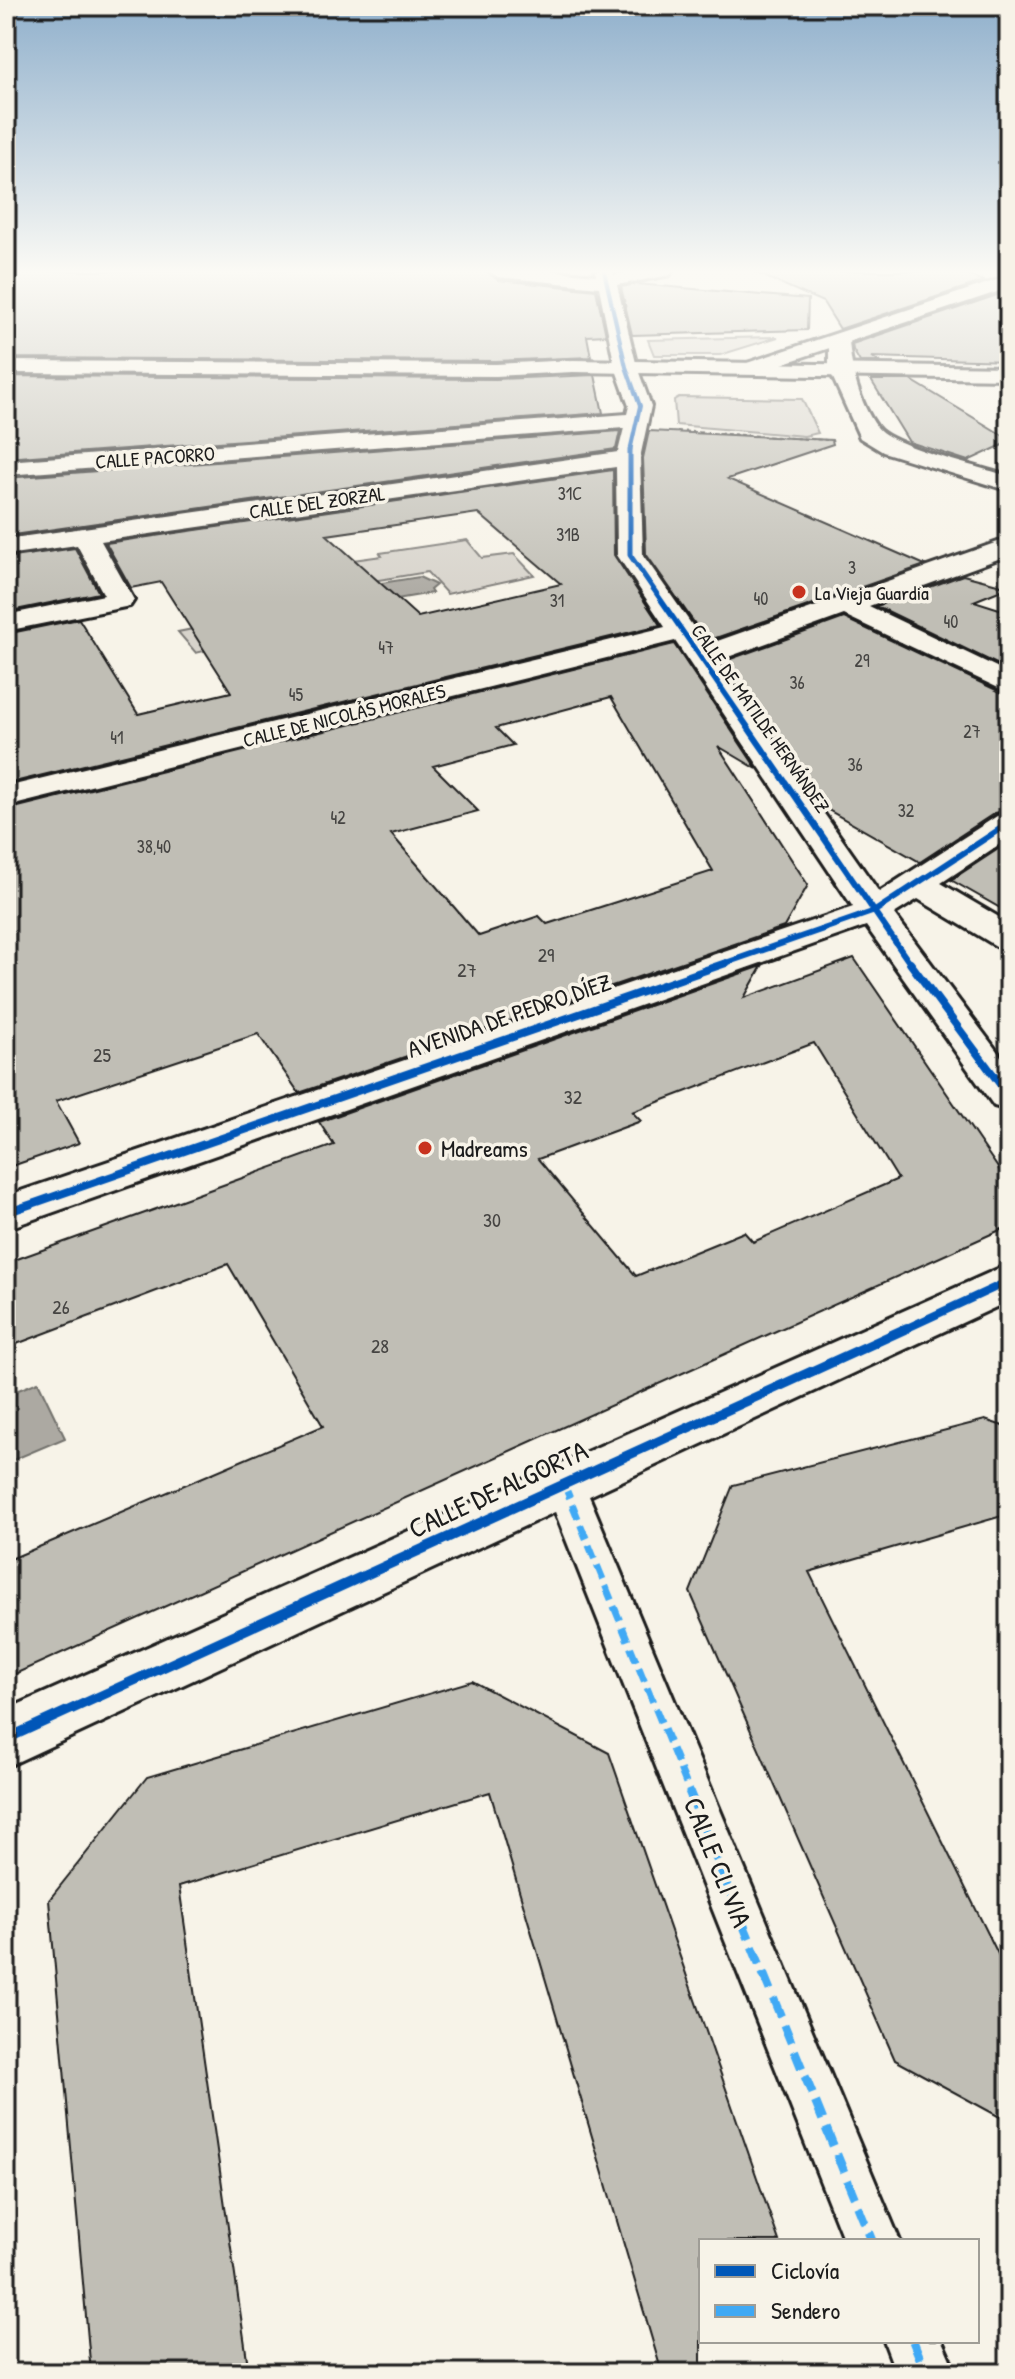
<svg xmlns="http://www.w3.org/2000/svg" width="1015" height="2379" font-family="'Patrick Hand',sans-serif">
	<rect width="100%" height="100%" fill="#f7f3e8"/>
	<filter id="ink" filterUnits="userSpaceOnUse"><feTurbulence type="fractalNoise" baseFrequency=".0125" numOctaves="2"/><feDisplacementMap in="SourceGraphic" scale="16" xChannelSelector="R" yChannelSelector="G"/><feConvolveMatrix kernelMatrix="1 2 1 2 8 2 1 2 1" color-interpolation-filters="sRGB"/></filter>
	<g filter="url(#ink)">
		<path fill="#d7d3cb" stroke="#7a7874" stroke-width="2" d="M778 337 720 355H654L648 340Z
			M679 397 802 399 818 433 804 436 676 425 674 400Z
			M467 540 482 558 514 554 534 575 447 594 427 572 336 587 354 615 196 653 178 632 252 617 346 561 382 556 380 553Z"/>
		<path fill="#aca9a2" stroke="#72716c" stroke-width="2" d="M419 577 436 585 430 590 432 593 356 606 344 589Z
			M38 1382 65 1438 6 1463V1395Z"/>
		<path fill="#c0beb5" stroke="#1c1c1c" stroke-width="2" fill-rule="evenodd" d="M6 271H486L498 280 596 290 606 335 587 336 591 357 496 361 6 358Z
			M752 271H956L984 281 840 329 823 302Z
			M637 284 808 299 807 330 632 335 621 287Z
			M1009 291V361L871 357 880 362H860L853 350 852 344Z
			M595 375 603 413 6 458V376L496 379Z
			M871 380H911L1009 439V442L968 461 909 442Z
			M620 431 616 449 6 536V478Z
			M649 431 832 440 833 444 728 479 925 565 707 641 646 554 643 458Z
			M613 470 614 555 660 625 6 784V634L79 619 138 714 231 692 161 582 131 588 106 543ZM478 513 561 584 418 617 327 535Z
			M75 548 99 593 6 612V558Z
			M963 575 1009 587 974 601 1009 612V670L877 606Z
			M844 618 1009 696V810L995 813 920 862 823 807 722 662Z
			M674 644 757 769 718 746 808 885 784 927 299 1093 258 1034 56 1101 79 1143 6 1168V810ZM611 697 713 871 547 924 539 916 479 936 391 834 478 811 433 766 513 745 496 728Z
			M1009 842V913L951 880Z
			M854 958 1009 1184V1226L6 1678V1561L323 1426 228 1264 6 1348V1263L334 1145 319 1122 762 966 744 998ZM814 1043 898 1179 753 1242 744 1232 636 1276 538 1159 641 1121 632 1112Z
			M985 1420 1009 1428V1514L809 1572 1009 1976V2122L895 2060 690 1592 733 1485Z
			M472 1681 609 1753 779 2241H701V2373H662L490 1792 179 1886 249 2373H91L49 1900 147 1777Z"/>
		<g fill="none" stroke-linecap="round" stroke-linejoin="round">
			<g stroke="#1c1c1c" stroke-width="6">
				<path id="pedestrian" d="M564 1467 578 1472 584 1484 900 2241H844L544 1484 550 1472Z
					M884 2341H942L956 2373H896Z"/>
			</g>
			<g stroke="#1c1c1c" stroke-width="6">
				<path id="minor" d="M489 271H555L596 275 595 271H613L614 275 633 271H672L670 275 617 285 637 367 651 406 640 458 643 555 706 645 1009 538V555L869 606 1009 673V693L844 615 717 661 879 892 997 816 1009 813V838L941 883 1009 923V949L996 946 918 899 894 914 1009 1067V1110L994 1106 866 926 6 1229V1196L853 907 675 641 6 807V787L665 627 617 555 616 467 101 541 134 600 130 606 6 631V615L104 595 77 545 6 555V539L618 452 624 428 6 475V461L627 414 629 406 615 367 599 287 498 277Z
					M839 334 849 340C851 369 859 403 877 427 890 446 983 468 1009 476V491L883 452 860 438 829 369V340Z
					M1009 1264V1301L6 1767V1710Z"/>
			</g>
			<g stroke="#1c1c1c" stroke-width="6">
				<path id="tertiary" d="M1009 276V288L761 371H747L743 367 747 363Z"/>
			</g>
			<g stroke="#1c1c1c" stroke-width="6">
				<path id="secondary" d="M573 360 1009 367V379L573 372 496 376 6 373V361L496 364Z"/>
			</g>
			<path stroke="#1c1c1c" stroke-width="2" stroke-dasharray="4 3" stroke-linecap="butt" d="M677 431 827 440"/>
			<use href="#pedestrian" fill="#f7f3e8" fill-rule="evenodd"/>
			<use href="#minor" fill="#f7f3e8" fill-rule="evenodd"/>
			<use href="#tertiary" fill="#f7f3e8" fill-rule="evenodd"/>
			<use href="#secondary" fill="#f7f3e8" fill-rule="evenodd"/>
			<path stroke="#3fa9f5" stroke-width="7" stroke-dasharray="15 7" stroke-linecap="butt" d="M564 1484 690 1793"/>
			<path stroke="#3fa9f5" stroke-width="9" stroke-dasharray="19 9" stroke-linecap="butt" d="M689 1791 872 2241
				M913 2341 926 2373"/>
			<g stroke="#f7f3e8" stroke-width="6">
				<path id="cycleway-far4" d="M604 271 626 367 640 406 630 451"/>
			</g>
			<g stroke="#f7f3e8" stroke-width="8">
				<path id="cycleway-far3" d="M630 449V555L714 677"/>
			</g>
			<g stroke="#f7f3e8" stroke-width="10">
				<path id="cycleway-far2" d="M712 675 911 965
					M720 965 875 911 1009 823"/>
			</g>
			<g stroke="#f7f3e8" stroke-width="13">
				<path id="cycleway-far1" d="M910 963 1009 1096
					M6 1213 726 963
					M903 1330 1009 1281"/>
			</g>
			<g stroke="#f7f3e8" stroke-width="15">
				<path id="cycleway" d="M6 1739 907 1328"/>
			</g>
			<use href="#cycleway-far4" stroke="#0057b8" stroke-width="4"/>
			<use href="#cycleway-far3" stroke="#0057b8" stroke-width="5"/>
			<use href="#cycleway-far2" stroke="#0057b8" stroke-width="6"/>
			<use href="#cycleway-far1" stroke="#0057b8" stroke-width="8"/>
			<use href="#cycleway" stroke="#0057b8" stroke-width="10"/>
		</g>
	</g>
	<linearGradient id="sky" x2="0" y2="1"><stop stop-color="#90b0cc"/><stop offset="0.45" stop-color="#fbfaf5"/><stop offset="1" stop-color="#fbfaf5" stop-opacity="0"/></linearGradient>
	<rect width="1015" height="604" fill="url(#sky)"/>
	<g fill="#c8321e" stroke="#f7f3e8" stroke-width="3">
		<circle cx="799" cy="592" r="8"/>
		<circle cx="425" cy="1148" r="8"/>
	</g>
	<g text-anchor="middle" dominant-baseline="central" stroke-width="7" stroke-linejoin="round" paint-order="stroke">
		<g font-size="18" fill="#454442">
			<text x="570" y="493">31C</text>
			<text x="568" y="534">31B</text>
			<text x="852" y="567">3</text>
			<text x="761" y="598">40</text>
			<text x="557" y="600">31</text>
			<text x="951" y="621">40</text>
			<text x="386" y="647">47</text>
			<text x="862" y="660">29</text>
			<text x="797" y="682">36</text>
			<text x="296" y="694">45</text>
			<text x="972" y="731">27</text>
			<text x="117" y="737">41</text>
			<text x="855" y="764">36</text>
			<text x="906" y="810">32</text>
			<text x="338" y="817">42</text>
			<text x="154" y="846">38,40</text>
		</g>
		<g font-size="20" fill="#1c1c1c" stroke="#f7f3e8">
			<text transform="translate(155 457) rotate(-4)">CALLE PACORRO</text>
			<text transform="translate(317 502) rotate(-8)">CALLE DEL ZORZAL</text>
			<text transform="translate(344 715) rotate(-14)">CALLE DE NICOLÁS MORALES</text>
			<text transform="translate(761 718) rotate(55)">CALLE DE MATILDE HERNÁNDEZ</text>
		</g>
		<g font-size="20" fill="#1c1c1c" stroke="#f7f3e8" text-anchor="start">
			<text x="815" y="592">La Vieja Guardia</text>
		</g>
		<g font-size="20" fill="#454442">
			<text x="546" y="954">29</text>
			<text x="467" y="969">27</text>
			<text x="102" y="1054">25</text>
			<text x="573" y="1096">32</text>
			<text x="492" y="1219">30</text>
			<text x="61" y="1306">26</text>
			<text x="380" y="1345">28</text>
		</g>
		<g font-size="24" fill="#1c1c1c" stroke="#f7f3e8">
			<text transform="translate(509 1015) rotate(-19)">AVENIDA DE PEDRO DÍEZ</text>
		</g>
		<g font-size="24" fill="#1c1c1c" stroke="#f7f3e8" text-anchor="start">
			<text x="441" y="1148">Madreams</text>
		</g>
		<g font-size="28" fill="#1c1c1c" stroke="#f7f3e8">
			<text transform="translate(498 1489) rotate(-25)">CALLE DE ALGORTA</text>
			<text transform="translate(718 1862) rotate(68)">CALLE CLIVIA</text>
		</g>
	</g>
	<rect width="1015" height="2379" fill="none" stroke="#f7f3e8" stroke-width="32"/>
	<rect x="16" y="16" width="983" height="2347" fill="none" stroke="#1c1c1c" stroke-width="3" filter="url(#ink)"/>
	<rect x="699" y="2239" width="280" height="104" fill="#f7f3e8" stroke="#9f9d96" stroke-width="2"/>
	<rect x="715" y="2265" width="40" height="12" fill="#0057b8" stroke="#9f9d96" stroke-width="2"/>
	<text x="771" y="2279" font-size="24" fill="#1c1c1c">Ciclovía</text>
	<rect x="715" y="2305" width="40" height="12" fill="#3fa9f5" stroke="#9f9d96" stroke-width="2"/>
	<text x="771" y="2319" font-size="24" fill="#1c1c1c">Sendero</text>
</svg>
